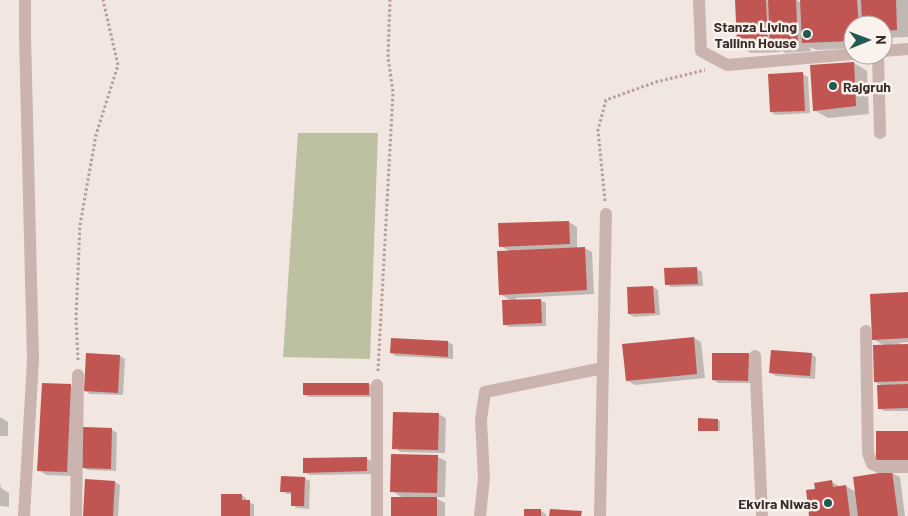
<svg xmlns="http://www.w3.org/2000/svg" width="908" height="516" font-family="Barlow,sans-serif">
	<rect width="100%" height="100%" fill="#f2e6e1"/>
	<path fill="#bdc1a1" d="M298 133H378L370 359 283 357Z"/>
	<path fill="#0003" d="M751 0H767L770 2V0H797L801 3V0H908V37L883 38V25H853V48L817 50 810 47 811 51 785 53 781 50V52L751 53 738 46Z
		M854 63 867 71 869 114 828 118 814 110Z
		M803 74 808 77 810 113 776 115 771 112Z
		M569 222 577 227V248H584L592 252 594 294 516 298V301L540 300 546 303V326L509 327 504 324 512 301 500 294 511 252 501 246Z
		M666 269H697L702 272 703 286 671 287 666 284Z
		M653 287 658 290 660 315 634 317 629 314 628 288Z
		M908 293V342L899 343 900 345H908V411H884L879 408 883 386 875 382 885 346 873 339Z
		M694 338 701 342 705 378 635 385 627 380Z
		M392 340 448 342 453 345V359L396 356 391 353Z
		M748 354 753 357V383H718L713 380Z
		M811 354 816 357 815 379 776 376 771 373Z
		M120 356 125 359 123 395 90 394 85 391Z
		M43 384 71 386 79 390 74 476 46 475 39 470Z
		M369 384 374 387V397H309L304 394Z
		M438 414 446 418 445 453 401 452 394 448Z
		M0 417 8 422V436H0Z
		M699 419 718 420 720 421V431H701L699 430Z
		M85 428 112 430 117 433 116 471 88 470 83 467Z
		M908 432V464H885L877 459Z
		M438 457 446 461 445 497H434L445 503V516H392L403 498 392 491Z
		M366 458 371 461 372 474 310 475 304 472Z
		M892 473 900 477 905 516H810L816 490 832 482 841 487 846 486 856 492Z
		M304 478 310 481 309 509 297 508 292 505 293 494H287L282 491Z
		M86 481 115 482 120 485 118 516H85Z
		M0 483 1 488 9 493V507L0 506Z
		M241 495 246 498V502L254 504V516H223Z
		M541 511 546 514V516H526Z"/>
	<path fill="#c05551" d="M735 0H766L768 45 737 46Z
		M768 0H796L798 44 770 46Z
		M800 0H857L859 25H853V41L802 43Z
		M861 0H896L897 30 883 31V25H862Z
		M854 62 856 106 813 111 810 65Z
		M803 72 805 111 770 112 768 74Z
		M569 221 570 244 499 247 498 223Z
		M585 247 587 290 499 295 497 251Z
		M697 267 698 284 665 285 664 268Z
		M653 286 655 313 628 314 627 287Z
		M908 292V338L872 340 870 294Z
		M541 299 542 323 503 325 502 300Z
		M694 337 697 374 626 381 622 344Z
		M391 338 448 341V357L390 353Z
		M908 344V381L874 382 873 345Z
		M771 350 812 353 810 376 769 373Z
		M86 353 120 355 118 393 84 391Z
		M712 353H749L748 381 712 380Z
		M42 383 71 384 67 472 37 471Z
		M303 383H369V395H303Z
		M908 384V408L878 409 877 385Z
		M393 412 439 413 438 450 392 449Z
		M698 418 718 419V431H698Z
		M83 427 112 428 111 469 81 468Z
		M876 431H908V460H876Z
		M391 454 438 455 437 493 390 492Z
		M367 457V471L303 473V458Z
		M892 471 898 516H858L853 477Z
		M281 476 305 477 304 506H291V492H280Z
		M85 479 115 481 113 516H83Z
		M832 480 833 487 846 485 850 516H809L806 490 815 489 814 483Z
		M221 494H242V500H250V516H221Z
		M391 497H437V516H391Z
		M524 509H541V516H524Z
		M550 509 582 511 581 516H549Z"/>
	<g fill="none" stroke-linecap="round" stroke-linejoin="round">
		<path stroke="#b69e97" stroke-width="3" stroke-dasharray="2.5 2.5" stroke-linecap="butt" d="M605 201 598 130 606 100 656 82 705 70
			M78 360 76 318 80 225 96 135 118 65 103 0
			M378 371 393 92 388 57 390 0"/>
		<path stroke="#cab4ad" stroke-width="12" d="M699 0 701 51 727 65 853 54
			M883 51 908 49
			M878 55 880 133
			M866 331 868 453 872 464 879 467H908
			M755 356 762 516
			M24 516 33 360 25 36V0
			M76 516 78 375
			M377 516V385
			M480 516 484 478 481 420 485 392 603 368
			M600 516 606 214"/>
	</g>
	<g fill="#225951" stroke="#faf2ed" stroke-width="2">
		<circle cx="807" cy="34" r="5"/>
		<circle cx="833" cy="86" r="5"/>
		<circle cx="828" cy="503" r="5"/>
	</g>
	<g text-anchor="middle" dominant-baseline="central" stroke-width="5" stroke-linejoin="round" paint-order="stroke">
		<g font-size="14" font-weight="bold" fill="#392d2b" stroke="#faf2ed" text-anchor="end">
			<text x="797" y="26">Stanza Living<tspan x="797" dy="16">Tallinn House</tspan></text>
			<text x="843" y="86" text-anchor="start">Rajgruh</text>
			<text x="818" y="503">Ekvira Niwas</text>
		</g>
	</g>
	<g transform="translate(868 40) rotate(89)"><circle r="24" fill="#faf2ed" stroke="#ada39f"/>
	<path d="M0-4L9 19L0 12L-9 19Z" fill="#225951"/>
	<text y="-8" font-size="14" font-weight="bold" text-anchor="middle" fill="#392d2b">N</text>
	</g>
</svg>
